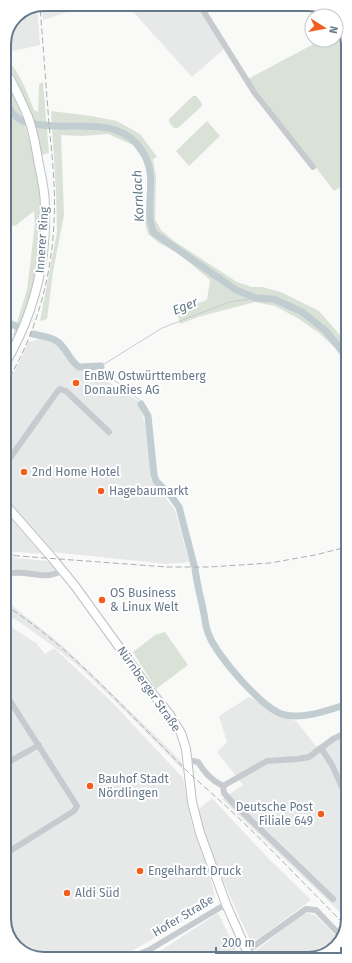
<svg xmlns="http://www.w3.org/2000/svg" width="352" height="963" font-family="'Fira Sans',sans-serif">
	<rect width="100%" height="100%" fill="#f9f9f7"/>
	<path fill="#e7e8e8" d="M44 4H91L43 20 42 5Z
		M126 4H196L224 49 192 77Z
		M37 7 40 45 4 53V42L16 16Z
		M43 338 58 344 80 370 94 369 107 381 138 401 147 430 151 479 175 510 189 562 167 564 52 552 5 498V388L20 361 28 342Z
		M5 511 9 517 42 554 5 551Z
		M5 552 14 553V558L48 561 56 571 50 573 14 570 13 575 5 583Z
		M5 600 63 646 169 749 182 763 183 770 143 729 83 670 61 652 18 621 5 615Z
		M5 623 36 643 45 654 54 648 112 702 183 778 191 821 209 873 215 898 213 903 205 909 118 959H41L19 951 5 930Z
		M249 697 274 710 283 717 296 721 316 746 346 736 348 740V920L222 799 243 785 217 752 227 742 219 716Z
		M212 798 268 858 311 900 258 939 253 940 249 938 211 854 198 810Z
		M218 913 240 958H156L154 955Z
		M309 913 316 916 341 941 340 943 319 958H255L253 955 257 950 295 920 304 914Z"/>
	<path fill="#dae2d7" d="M343 28 347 33V183L334 191 248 79 321 40H336V32Z
		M10 61C12 67 14 67 17 72 24 84 29 97 34 110L38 112 39 84 43 82 49 153 41 155 30 111 8 62Z
		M4 75C29 125 42 175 41 231 40 240 41 250 40 259 37 286 26 312 17 338L13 335 27 290 35 224 34 211 15 226 4 224V176L7 168 4 157Z
		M193 96H196L201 102 202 106 178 128H174L169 122V119Z
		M51 111 91 116 117 121 140 134 157 157 153 159 156 177 155 219 161 230 174 241 237 282 252 287H262L281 292 319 311 347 343V364L334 347 319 333 299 319 275 306 255 302 198 317 180 324 178 316 183 309 207 300 210 280 178 253 159 243 148 234 145 223 147 209 148 173 142 158 133 145 108 134 81 136 61 135 64 215 53 272 47 319 40 321 57 232 56 192Z
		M207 121 220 136 189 166 176 151Z
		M165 632 188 665 156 689 133 652 155 635Z"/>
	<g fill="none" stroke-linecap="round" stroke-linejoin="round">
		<path stroke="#c2cdd2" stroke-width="1" d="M139 400 129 391 103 372 101 366 162 328 229 302 256 298"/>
		<path stroke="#c2cdd2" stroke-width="7" d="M4 96C7 101 9 110 14 115 20 121 26 122 35 124 74 132 122 112 145 156 158 181 143 209 154 233L236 290 256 298 274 299 302 312 326 331 347 357
			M4 321 18 327
			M33 334C41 336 52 337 58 342 67 349 69 360 79 367L101 366
			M141 404 148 416 154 475 156 481 171 496 179 507 194 565
			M195 569C197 584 201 599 204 614 205 621 206 629 209 635 216 655 264 711 285 715 306 719 328 710 348 704"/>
		<g stroke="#bcc0c4" stroke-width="10">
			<path id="major" d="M4 68C13 84 21 100 28 117 34 132 36 149 39 165 42 178 45 193 45 207 47 262 33 316 5 364
				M5 504 53 559 75 586 153 694 170 715 181 733 186 749 192 802 200 833 226 904 250 958"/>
		</g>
		<path stroke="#c7cbcf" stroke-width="6" d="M199 4 254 92 313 167
			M5 465 57 392 60 389 66 391 109 432
			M14 573C30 571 48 581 62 570
			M5 693 77 806 74 811 5 854
			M321 748 332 765 348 800
			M188 760 198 762C205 773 211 780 223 786L267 761 298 759 309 757 333 739 348 732
			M5 764 39 745
			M223 786 224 793 232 802 333 899
			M149 950 153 958
			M247 951 306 909 316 910 342 937
			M130 958 149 950 226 904"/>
		<use href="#major" stroke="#fff" stroke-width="8"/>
		<path stroke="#a9afb5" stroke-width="1" stroke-dasharray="6 3" stroke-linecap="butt" d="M5 385C35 337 52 278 54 221 56 189 52 156 49 124 46 84 43 45 40 6
			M5 555 167 567H209L270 563 315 555 347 547
			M5 605C75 650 129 715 188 772 201 784 215 796 228 808 269 846 307 887 346 926"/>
	</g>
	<g fill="#f35d1e" stroke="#fff" stroke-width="1.5">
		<circle cx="76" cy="383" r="4"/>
		<circle cx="24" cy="472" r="4"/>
		<circle cx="101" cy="491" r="4"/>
		<circle cx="102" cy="600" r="4"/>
		<circle cx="90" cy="786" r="4"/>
		<circle cx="321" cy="814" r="4"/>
		<circle cx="140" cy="871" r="4"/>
		<circle cx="67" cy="893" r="4"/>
	</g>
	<g text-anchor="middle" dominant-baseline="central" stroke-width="4" stroke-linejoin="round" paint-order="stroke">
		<g font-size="12" fill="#66788b" stroke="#fff">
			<text transform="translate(42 240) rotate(-86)">Innerer Ring</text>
			<text transform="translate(149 689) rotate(55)">Nürnberger Straße</text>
			<text transform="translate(183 916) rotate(-31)">Hofer Straße</text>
		</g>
		<g font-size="12" fill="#66788b" stroke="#fff" text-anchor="start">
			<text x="84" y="376">EnBW Ostwürttemberg<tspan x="84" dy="14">DonauRies AG</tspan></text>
			<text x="32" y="472">2nd Home Hotel</text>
			<text x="109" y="491">Hagebaumarkt</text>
			<text x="110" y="593">OS Business<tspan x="110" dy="14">&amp; Linux Welt</tspan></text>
			<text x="98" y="779">Bauhof Stadt<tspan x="98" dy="14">Nördlingen</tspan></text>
			<text x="313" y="807" text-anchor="end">Deutsche Post<tspan x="313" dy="14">Filiale 649</tspan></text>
			<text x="148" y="871">Engelhardt Druck</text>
			<text x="75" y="893">Aldi Süd</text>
		</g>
		<g font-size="13" font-style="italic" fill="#627a85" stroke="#fff">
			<text transform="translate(138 196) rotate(-93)">Kornlach</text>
			<text transform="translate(185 306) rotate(-22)">Eger</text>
		</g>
	</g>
	<path d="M0 0H352V963H0ZM44 11H308A33 33 0 0 1 341 44V919A33 33 0 0 1 308 952H44A33 33 0 0 1 11 919V44A33 33 0 0 1 44 11Z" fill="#fff" fill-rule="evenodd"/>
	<path fill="none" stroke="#66788b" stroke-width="2" d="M44 11H308A33 33 0 0 1 341 44V919A33 33 0 0 1 308 952H44A33 33 0 0 1 11 919V44A33 33 0 0 1 44 11Z"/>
	<g transform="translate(324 28) rotate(101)"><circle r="19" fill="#ffffff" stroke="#c2c9d1"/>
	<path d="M0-3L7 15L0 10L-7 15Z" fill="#f35d1e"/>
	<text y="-6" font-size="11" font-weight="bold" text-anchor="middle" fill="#66788b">N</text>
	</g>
	<path d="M216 947v6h125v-6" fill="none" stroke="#66788b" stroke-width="2"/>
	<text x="222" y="947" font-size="12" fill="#66788b" stroke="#ffffff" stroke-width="3" paint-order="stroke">200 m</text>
</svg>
